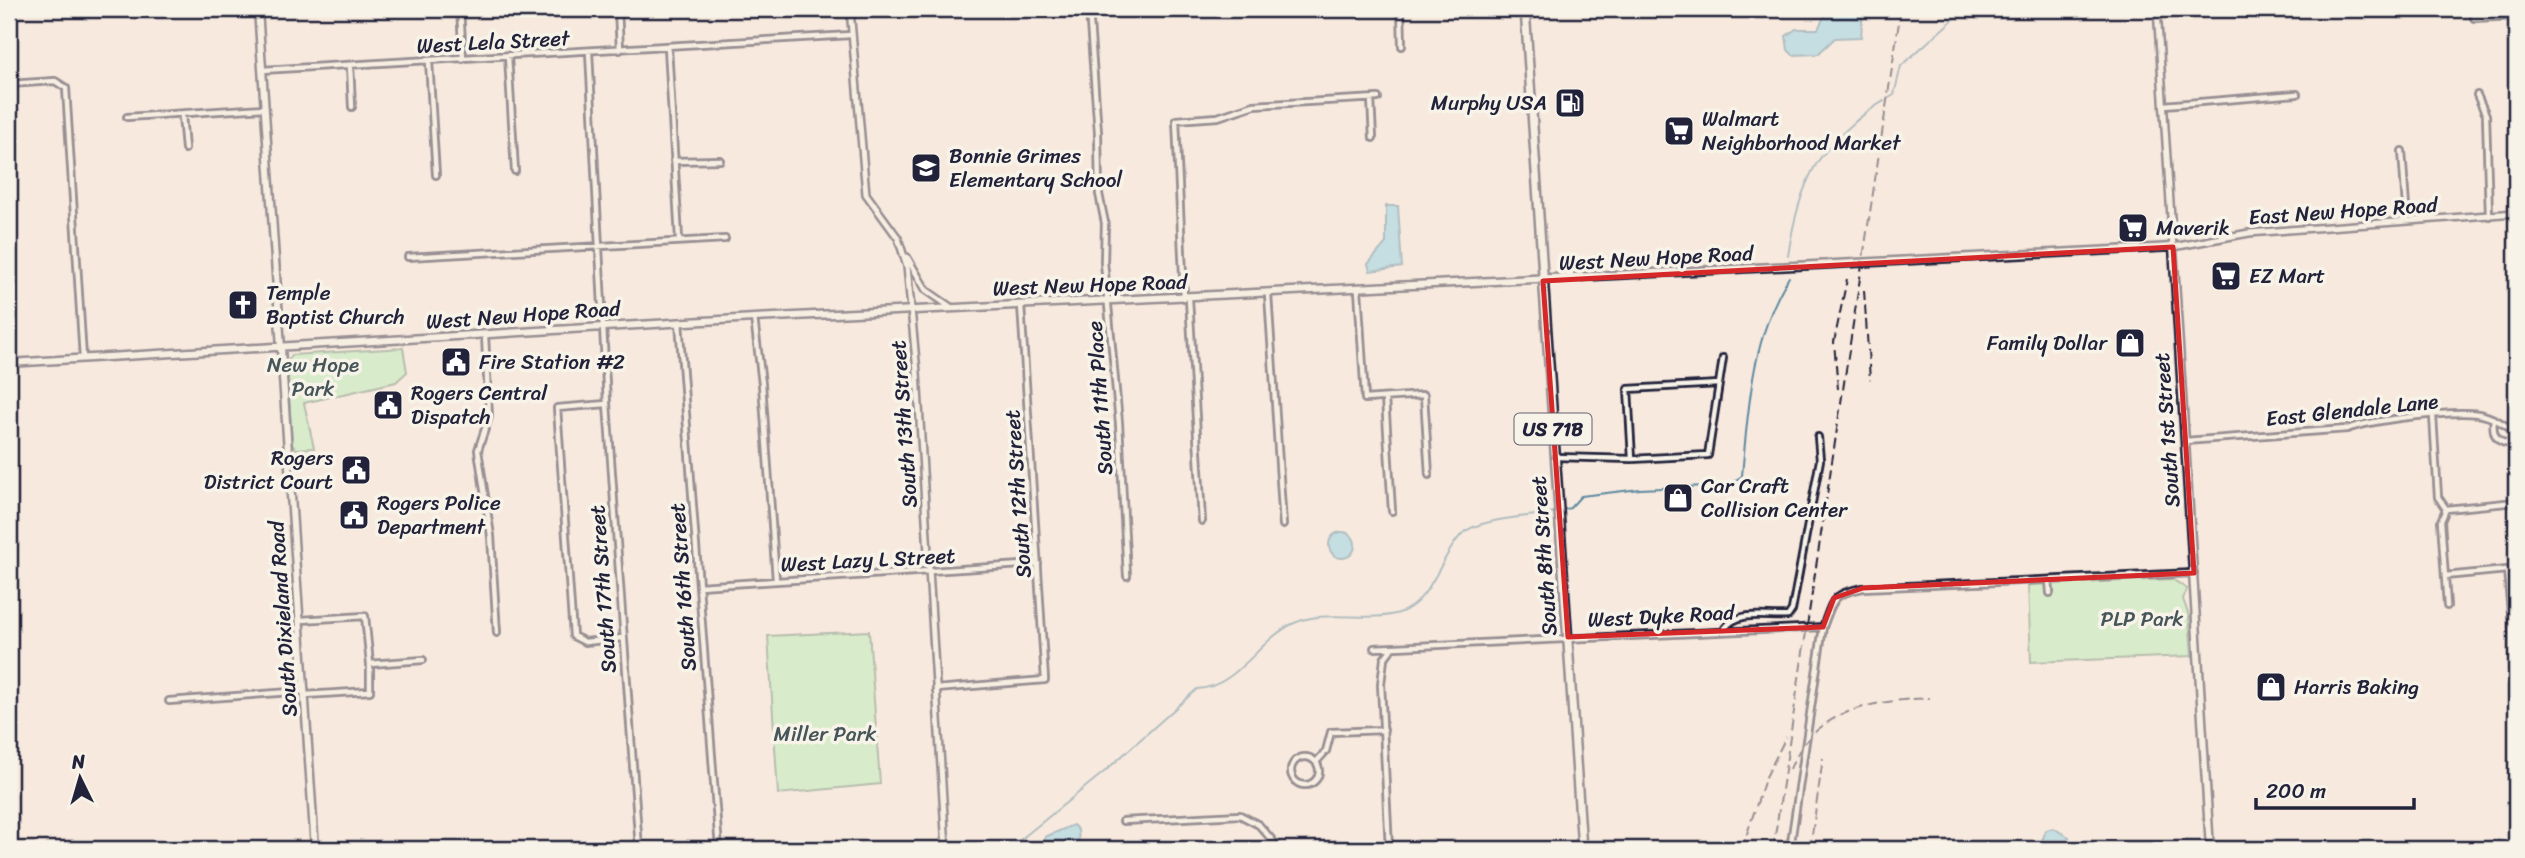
<svg xmlns="http://www.w3.org/2000/svg" width="2525" height="858" font-family="Sriracha,sans-serif">
	<rect width="100%" height="100%" fill="#f7e9dd"/>
	<filter id="ink" filterUnits="userSpaceOnUse"><feTurbulence type="fractalNoise" baseFrequency=".0143" numOctaves="2"/><feDisplacementMap in="SourceGraphic" scale="14" xChannelSelector="R" yChannelSelector="G"/><feConvolveMatrix kernelMatrix="1 2 1 2 8 2 1 2 1" color-interpolation-filters="sRGB"/></filter>
	<g filter="url(#ink)">
		<path fill="#b1eeb3" stroke="#6a8877" stroke-width="2" d="M403 348 407 372 396 382 304 403 314 448 296 449 292 445 287 362 292 355Z
			M2172 579 2187 589 2183 599 2189 616 2192 656 2031 662 2028 585Z
			M869 631 880 784 778 794 768 636Z"/>
		<path fill="#86d0e6" stroke="#5e8aa2" stroke-width="2" d="M1828 9H1863L1861 37 1835 38 1818 54 1793 55 1788 50 1786 36 1796 29H1818Z
			M1386 206H1398L1402 267 1370 271 1368 264 1386 243Z
			M1329 545a13 13 0 1 1 26 0a13 13 0 1 1-26 0Z
			M1073 825 1078 830 1079 845 1072 849H1046L1045 837Z
			M2053 828 2069 837 2071 849H2039L2046 830Z"/>
		<g fill="none" stroke-linecap="round" stroke-linejoin="round">
			<path stroke="#5e8aa2" stroke-width="2" d="M1889 98 1894 95 1901 66 1965 9
				M1788 256C1792 229 1800 193 1814 168 1826 146 1863 112 1884 101
				M1563 510 1570 508 1581 496 1640 489 1728 485 1742 476C1748 409 1752 336 1789 277
				M1009 849 1104 772 1197 689C1237 687 1258 641 1292 624 1324 608 1366 623 1399 613 1432 602 1440 556 1462 534 1478 518 1533 517 1555 512"/>
			<g stroke="#22223b" stroke-width="10">
				<path id="minor" d="M460 9 463 59
					M618 9 620 50
					M1089 9 1098 132 1099 194 1105 223 1104 262 1119 423 1127 576
					M1401 9 1402 46
					M2473 9 2474 18 2516 16
					M668 47 679 239
					M589 52 607 404 639 849
					M508 56 515 171
					M429 61 436 175
					M350 65 352 107
					M262 70 851 35
					M9 84 55 81 66 88 83 358
					M2477 95 2486 115 2489 216
					M1371 99 1373 138
					M2164 105 2297 94
					M182 115 185 149
					M127 117 264 108
					M2402 151 2407 221
					M674 161 720 160
					M408 257 725 239
					M1358 289 1365 399 1424 395 1429 475
					M1268 294 1283 525
					M1184 298 1176 120 1218 117 1254 105 1378 98
					M1189 299 1202 521
					M754 318 762 384 776 580
					M679 322 719 849
					M485 335 489 417 478 450 491 536 497 633
					M1385 398 1392 511
					M606 404 557 408 573 636 585 642 622 638
					M2433 416 2438 497 2446 509 2441 521 2447 606
					M2494 419C2491 436 2499 446 2516 443
					M2511 429 2516 424
					M2185 441 2347 429C2372 420 2452 410 2478 414 2491 416 2507 425 2516 434
					M1556 457 1632 459 1708 455 1723 358
					M1632 459 1628 389 1719 384
					M2446 509 2516 502
					M2445 576 2507 570 2516 666
					M2049 580 2050 593
					M699 586 1038 564
					M301 620 365 616 370 664V691L305 695
					M1725 628C1740 609 1767 618 1788 616L1792 610 1820 460 1818 437
					M1374 648 1823 627
					M370 664 423 660
					M936 689 1045 680 1021 305
					M169 701 305 691
					M1291 771a14 14 0 1 1 28 0a14 14 0 1 1-28 0Z
					M1317 761 1326 751 1331 732 1384 730
					M1123 821 1240 815 1259 825 1280 849
					M1389 849 1381 684 1384 659 1392 648
					M1790 849 1823 627C1834 598 1832 594 1863 588L2194 573
					M2514 849H2516"/>
			</g>
			<g stroke="#22223b" stroke-width="10">
				<path id="tertiary" d="M850 9 866 194 898 238 907 266 917 372 946 849
					M2157 9 2173 247 2249 233 2516 213
					M907 257 926 290 952 308"/>
			</g>
			<g stroke="#22223b" stroke-width="11">
				<path id="secondary" d="M258 9 315 849
					M9 363 754 318 2173 247 2210 849"/>
			</g>
			<g stroke="#22223b" stroke-width="12">
				<path id="primary" d="M1525 9 1582 849"/>
			</g>
			<use href="#minor" stroke="#f7f3e8" stroke-width="4.5"/>
			<use href="#tertiary" stroke="#f7f3e8" stroke-width="5"/>
			<use href="#secondary" stroke="#f7f3e8" stroke-width="6"/>
			<use href="#primary" stroke="#f7f3e8" stroke-width="7"/>
			<path stroke="#22223b" stroke-width="2" stroke-dasharray="10 5" stroke-linecap="butt" d="M1864 290 1870 380
				M1838 389 1834 342 1847 279
				M1790 769C1814 709 1873 701 1930 698
				M1742 849 1765 779 1786 737
				M1773 849 1901 9
				M1810 849 1823 758"/>
		</g>
	</g>
	<path d="M0 0H2525V858H0ZM2173 247 2194 573 1863 588 1834 598 1823 627 1568 637 1543 281Z" fill="#f7e9dd" fill-opacity=".55" fill-rule="evenodd"/>
	<path fill="none" stroke="#d62828" stroke-width="5" stroke-linejoin="round" d="M2173 247 2194 573 1863 588 1834 598 1823 627 1568 637 1543 281Z"/>
	<defs>
		<g id="fuel-square" transform="scale(1.575)"><rect x="-9" y="-9" width="18" height="18" rx="4" fill="#22223b" stroke="#f7f3e8"/><path d="M-5.5-6h7V0h2V4h1.3V-2.5L3-4.5l.8-.8L6-3V5H2.5V1h-1V6h-7ZM-4.2-4.7v3.2H.2V-4.7Z" fill="#fff"/></g>
		<g id="supermarket-square" transform="scale(1.575)"><rect x="-9" y="-9" width="18" height="18" rx="4" fill="#22223b" stroke="#f7f3e8"/><path d="M-6-5.5h2.5l.6 2H6L4.5 2H-2.5L-4.4-4H-6ZM-1.5 3.2a1.3 1.3 0 1 0 .1 0ZM3 3.2a1.3 1.3 0 1 0 .1 0Z" fill="#fff"/></g>
		<g id="school-square" transform="scale(1.575)"><rect x="-9" y="-9" width="18" height="18" rx="4" fill="#22223b" stroke="#f7f3e8"/><path d="M0-5L7-2L0 1L-7-2ZM-4 1L0 2.5L4 1V4Q0 6-4 4Z" fill="#fff"/></g>
		<g id="church-square" transform="scale(1.575)"><rect x="-9" y="-9" width="18" height="18" rx="4" fill="#22223b" stroke="#f7f3e8"/><path d="M-1.2-6h2.4v3.5h3.3v2.4h-3.3V6h-2.4V-.1h-3.3v-2.4h3.3Z" fill="#fff"/></g>
		<g id="shop-square" transform="scale(1.575)"><rect x="-9" y="-9" width="18" height="18" rx="4" fill="#22223b" stroke="#f7f3e8"/><path d="M-5-2.5h2.3a2.7 3.5 0 0 1 5.4 0H5L5.5 6h-11ZM-1.5-2.5h3a1.5 2.3 0 0 0-3 0Z" fill="#fff"/></g>
		<g id="civic-square" transform="scale(1.575)"><rect x="-9" y="-9" width="18" height="18" rx="4" fill="#22223b" stroke="#f7f3e8"/><path d="M-.6-6.5H3V-4.5H.6V-3L4-1V1h2V6H-6V1h2V-1L-.6-3ZM-1.2 2.5V6h2.4V2.5Z" fill="#fff"/></g>
	</defs>
	<g fill-rule="evenodd">
		<use href="#fuel-square" x="1570" y="103"/>
		<use href="#supermarket-square" x="1679" y="131"/>
		<use href="#school-square" x="926" y="168"/>
		<use href="#supermarket-square" x="2133" y="228"/>
		<use href="#supermarket-square" x="2226" y="276"/>
		<use href="#church-square" x="243" y="305"/>
		<use href="#shop-square" x="2130" y="343"/>
		<use href="#civic-square" x="456" y="362"/>
		<use href="#civic-square" x="388" y="405"/>
		<use href="#civic-square" x="356" y="470"/>
		<use href="#shop-square" x="1678" y="498"/>
		<use href="#civic-square" x="354" y="515"/>
		<use href="#shop-square" x="2271" y="687"/>
	</g>
	<g text-anchor="middle" dominant-baseline="central" stroke-width="7" stroke-linejoin="round" paint-order="stroke">
		<rect fill="#f7f3e8" stroke="#62616f" stroke-width="2" x="1514.5" y="413.5" width="77" height="31" rx="5"/>
		<g font-size="19" font-weight="bold" fill="#22223b">
			<text x="1553" y="429">US 71B</text>
		</g>
		<g font-size="21" fill="#22223b" stroke="#f7f3e8">
			<text transform="translate(493 42) rotate(-3)">West Lela Street</text>
			<text transform="translate(2343 211) rotate(-4)">East New Hope Road</text>
			<text transform="translate(1656 258) rotate(-3)">West New Hope Road</text>
			<text transform="translate(1090 285) rotate(-2)">West New Hope Road</text>
			<text transform="translate(523 315) rotate(-4)">West New Hope Road</text>
			<text transform="translate(1100 398) rotate(-94)">South 11th Place</text>
			<text transform="translate(2352 410) rotate(-6)">East Glendale Lane</text>
			<text transform="translate(904 424) rotate(-94)">South 13th Street</text>
			<text transform="translate(2167 430) rotate(-94)">South 1st Street</text>
			<text transform="translate(1018 494) rotate(-94)">South 12th Street</text>
			<text transform="translate(1544 556) rotate(-94)">South 8th Street</text>
			<text transform="translate(868 560) rotate(-3)">West Lazy L Street</text>
			<text transform="translate(683 587) rotate(-94)">South 16th Street</text>
			<text transform="translate(603 589) rotate(-94)">South 17th Street</text>
			<text transform="translate(1661 616) rotate(-3)">West Dyke Road</text>
			<text transform="translate(283 619) rotate(-94)">South Dixieland Road</text>
		</g>
		<g font-size="21" fill="#22223b" stroke="#f7f3e8" text-anchor="start">
			<text x="1547" y="103" text-anchor="end">Murphy USA</text>
			<text x="1702" y="119">Walmart<tspan x="1702" dy="24">Neighborhood Market</tspan></text>
			<text x="949" y="156">Bonnie Grimes<tspan x="949" dy="24">Elementary School</tspan></text>
			<text x="2156" y="228">Maverik</text>
			<text x="2249" y="276">EZ Mart</text>
			<text x="266" y="293">Temple<tspan x="266" dy="24">Baptist Church</tspan></text>
			<text x="2107" y="343" text-anchor="end">Family Dollar</text>
			<text x="479" y="362">Fire Station #2</text>
			<text x="411" y="393">Rogers Central<tspan x="411" dy="24">Dispatch</tspan></text>
			<text x="333" y="458" text-anchor="end">Rogers<tspan x="333" dy="24">District Court</tspan></text>
			<text x="1701" y="486">Car Craft<tspan x="1701" dy="24">Collision Center</tspan></text>
			<text x="377" y="503">Rogers Police<tspan x="377" dy="24">Department</tspan></text>
			<text x="2294" y="687">Harris Baking</text>
		</g>
		<g font-size="21" fill="#465559" stroke="#f7f3e8">
			<text x="313" y="365">New Hope<tspan x="313" dy="24">Park</tspan></text>
			<text x="2142" y="619">PLP Park</text>
			<text x="825" y="734">Miller Park</text>
		</g>
	</g>
	<rect width="2525" height="858" fill="none" stroke="#f7f3e8" stroke-width="35"/>
	<rect x="18" y="18" width="2490" height="823" fill="none" stroke="#22223b" stroke-width="2.5" filter="url(#ink)"/>
	<g transform="translate(80 778) rotate(355)" stroke="#f7f3e8" stroke-width="5" paint-order="stroke">
	<path d="M0-5L12 26L0 18L-12 26Z" fill="#22223b"/>
	<text y="-10" font-size="19" font-weight="bold" text-anchor="middle" fill="#22223b">N</text>
	</g>
	<path d="M2256 798v10h158v-10" fill="none" stroke="#22223b" stroke-width="3.5"/>
	<text x="2266" y="798" font-size="21" fill="#22223b" stroke="#f7f3e8" stroke-width="5" paint-order="stroke">200 m</text>
</svg>
